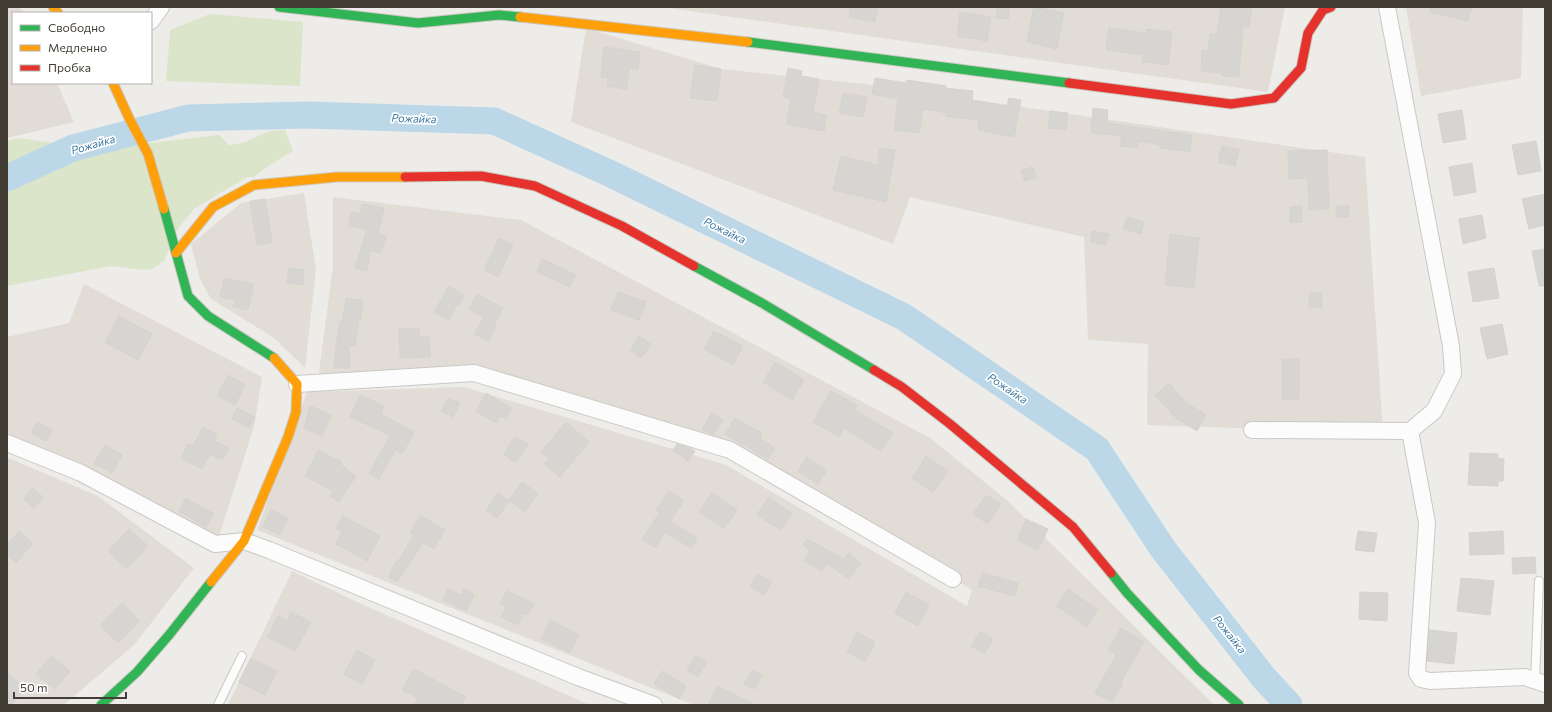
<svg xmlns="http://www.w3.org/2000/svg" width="1552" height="712" font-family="Commissioner,sans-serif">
	<rect width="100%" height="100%" fill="#edece8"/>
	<path fill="#e1ddd6" d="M7 7H18L25 13H13V83H57L74 122 7 138Z
		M661 7H1285L1268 92Z
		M1406 7H1523L1521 78 1421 96Z
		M586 28 721 69 865 84 1365 157 1383 433 1147 425 1148 344 1088 340 1084 237 910 197 893 244 571 122Z
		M304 193 316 270 305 368 274 338 211 299 200 279 191 244 241 203Z
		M333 197 521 220 930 438 1008 501 1214 705H694L257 530 307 392 464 387 726 465 967 606 972 590 756 461 471 372 325 377 319 372 333 266Z
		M84 284 262 377 254 427 219 536 7 436V337L69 323Z
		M7 458 11 459 98 496 194 568 134 645 64 705H7Z
		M292 571 357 602 590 705H228Z"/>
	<path fill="#dbe5ca" d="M210 14 303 22 300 86 166 81 170 30Z
		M285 130 293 151 267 167 254 177H247L194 209 177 230 164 261 152 269 144 270 111 266 7 286V141L18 138 99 149 219 135 229 145 243 143 270 131Z"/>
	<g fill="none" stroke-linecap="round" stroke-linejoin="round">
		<path stroke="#bcd7e7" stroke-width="27" d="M7 178 73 148 188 118 309 115 494 121 609 173 904 317 1097 449 1163 549 1264 678 1289 705"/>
	</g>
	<path fill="#d7d5d1" stroke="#d5d3ce" d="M850 7H878L875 22 849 17Z
		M997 7H1010L1008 19 996 18Z
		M1034 7 1064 13 1057 49 1027 42Z
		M1221 7H1252L1249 27 1243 26 1239 77 1222 76V73L1201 71 1202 50 1208 51 1210 34H1217Z
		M1431 7H1472L1468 21 1430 12Z
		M960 12 991 17 987 41 957 36Z
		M1109 28 1146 33V29L1172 32 1168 65 1142 62 1143 55 1106 50Z
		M604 47 640 52 638 69 629 68 627 89 607 86 608 78 601 77Z
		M695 65 721 69 717 101 690 98Z
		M788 68 802 71 801 76 819 79 813 112 827 115 824 131 786 124 791 99 783 97Z
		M875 78 906 83 907 80 946 86 945 88 973 91 972 100 1007 106 1009 98 1021 100 1014 137 978 130 979 120 946 116 947 113 923 109 919 133 894 130 898 99 872 94Z
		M843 93 867 97 863 117 839 113Z
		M1093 108 1108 110 1107 123 1192 135 1190 152 1160 148 1161 145 1138 141 1137 148 1120 146 1122 136 1091 133Z
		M1462 110 1466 139 1443 143 1438 114Z
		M1050 111 1068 113 1066 130 1048 128Z
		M1536 141 1541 171 1518 175 1512 145Z
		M1222 146 1239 150 1235 166 1218 162Z
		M880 148 895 150 886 202 833 190 841 156 877 165Z
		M1327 150 1329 209 1309 210 1308 178 1289 179 1288 151Z
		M1472 163 1476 192 1454 196 1449 167Z
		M1033 167 1036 178 1025 181 1021 170Z
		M1545 194V225L1529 229 1522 199Z
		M265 199 272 242 257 245 250 201Z
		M362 204 384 208 378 234 386 236 381 253 371 251 367 271 355 268 367 230 349 226 351 212 360 214Z
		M1302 206V222L1290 223V207Z
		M1336 206H1349V217H1336Z
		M1482 215 1486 238 1463 244 1459 219Z
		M1127 217 1144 222 1141 234 1123 229Z
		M1092 231 1109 234 1106 245 1090 242Z
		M1170 234 1199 238 1194 288 1165 285Z
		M499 238 513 245 498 277 484 270Z
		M1545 249V286H1539L1532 251Z
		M542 259 576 275 570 287 537 272Z
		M289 268 304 270 303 285 287 283Z
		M1494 268 1499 298 1473 302 1468 272Z
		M224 278 254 284 248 310 233 307 235 300 220 297Z
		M449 286 464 296 458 306 457 305 449 320 434 312Z
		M618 292 646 302 639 320 611 310Z
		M1310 293H1322V308L1309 307Z
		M477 294 503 308 494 326 496 327 488 341 474 334 484 317 469 309Z
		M346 298 363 301 361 319H359L355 346 349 345 350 368H334V361L340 321 342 322Z
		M119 316 152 334 138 360 105 342Z
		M1502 324 1508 354 1487 359 1480 328Z
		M419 328V337H429L430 357 400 358 399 329Z
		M714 331 743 346 733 365 704 349Z
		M639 336 651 344 641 358 630 350Z
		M1282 359H1299V399H1282Z
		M775 362 804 380 792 400 763 382Z
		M228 375 245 385 235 405 217 396Z
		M1169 383 1185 402 1206 415 1197 431 1176 418 1155 395Z
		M831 391 857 405 854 410 893 433 881 451 844 428 839 437 813 422Z
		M486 393 512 408 506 419 500 416 496 423 476 411Z
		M360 395 384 406 381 414 414 432 402 454 395 450 379 479 369 474 390 435 350 417Z
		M448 398 460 403 453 417 441 411Z
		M310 406 331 415 322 436 304 428Z
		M237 408 255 417 249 428 232 419Z
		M712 413 723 420 713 435 702 429Z
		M735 418 762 433 760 438 775 448 768 459 725 434Z
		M37 422 52 430 46 441 31 433Z
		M566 422 589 442 560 477 544 464 549 459 541 452Z
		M203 427 217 434 214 441 229 448 222 460 210 454 202 469 181 458 188 444 193 446Z
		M514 438H518L528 445 515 463 503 454Z
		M677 444 690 448 695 451 688 461 673 450Z
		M105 445 122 455 112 473 94 464Z
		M318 450 342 462 341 465 356 476 339 502 330 496 333 491 305 476Z
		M1470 453 1498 454V458L1504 459 1503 481H1498V486L1468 485Z
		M926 456 948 471 933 492 912 478Z
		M807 457 827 471 818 484 798 471Z
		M522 482 538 493 525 512 509 501Z
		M32 488 43 497 34 508 23 499Z
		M669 491 684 501 670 522 697 538 691 548 665 532 655 548 642 539 660 512 656 510Z
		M498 493 509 501 497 518 486 510Z
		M712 493 737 510 724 529 699 512Z
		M986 495 1001 504 988 524 973 514Z
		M768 497 792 513 781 530 757 515Z
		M186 498 214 514 206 527 179 511Z
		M271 510 288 518 280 535 263 527Z
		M420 515 445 530 434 549 423 543 397 582 389 577 391 573 390 572 396 562 397 563 414 535 410 533Z
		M343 516 380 536 367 561 336 544 342 531 336 528Z
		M1026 519 1048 529 1038 550 1017 540Z
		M129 529 148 546 127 569 108 551Z
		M19 531 33 543 16 563 7 555V545Z
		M1358 531 1377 533 1374 552 1355 550Z
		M1503 531 1504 554 1470 555 1469 533Z
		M807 539 844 559 848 553 861 563 849 579 826 563 822 571 804 561 810 551 803 545Z
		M1535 557 1536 573 1513 574 1512 558Z
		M982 573 1018 583 1015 596 978 586Z
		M758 574 772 582 764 595 750 586Z
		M1461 578 1494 581 1490 615 1457 611Z
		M448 589 461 595 464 589 474 594 467 611 443 600Z
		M1068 589 1098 610 1087 627 1057 606Z
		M507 591 534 604 528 615 524 613 518 625 501 617 506 607 500 604Z
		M906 592 929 605 918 626 895 613Z
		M1360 592 1388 593 1387 621 1359 619Z
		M122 603 140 621 118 643 100 625Z
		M291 612 311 622 295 651 267 637 278 616 287 621Z
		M550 620 579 635 570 653 541 639Z
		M1121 628 1144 642 1121 682 1123 683 1112 702 1095 693 1116 655 1108 650Z
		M1429 630 1457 633 1454 664 1427 661Z
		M980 631 993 639 984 654 971 646Z
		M857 632 875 642 865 662 847 652Z
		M357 650 375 660 362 684 344 674Z
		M51 656 70 671 55 689 36 674Z
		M696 656 707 662 698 677 687 670Z
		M251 658 277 671 265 695 239 682Z
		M414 669 466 697 461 705H414L418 698 402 690Z
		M752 670 762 675 755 689 744 684Z
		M662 671 686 686 679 699 654 684Z
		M7 673 25 688 11 705H7Z
		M717 686 756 705H708Z"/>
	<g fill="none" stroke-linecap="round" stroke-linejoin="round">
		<g stroke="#c9c8c4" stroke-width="10">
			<path id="lane" d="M1535 681 1539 581
				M218 705 242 656"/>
		</g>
		<g stroke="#c9c8c4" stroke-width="18">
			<path id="street" d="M151 21 161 7
				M297 384 474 373 730 450 953 579
				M1252 430 1410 431 1434 411 1453 374 1451 346 1387 7
				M1410 431 1427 523 1417 673 1421 679 1430 681 1525 677 1545 684
				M7 443 81 473 215 544 244 541 269 550 578 677 654 705"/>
		</g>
		<g stroke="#ccc8bf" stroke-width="11">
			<path id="fast" d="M279 7 418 23 499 15 520 17
				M748 42 1069 83
				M164 209 188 296 208 316 274 358
				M694 266 762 303 874 370
				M1111 573 1127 593 1199 670 1239 705
				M101 705 137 672 169 635 211 582"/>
		</g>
		<g stroke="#ccc8bf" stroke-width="11">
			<path id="slow" d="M53 7 58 13
				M520 17 748 42
				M113 83 129 118 148 154 164 209
				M176 253 213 207 254 185 337 177H405
				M211 582 244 541 288 437 296 412 297 384 274 358"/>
		</g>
		<g stroke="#ccc8bf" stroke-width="11">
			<path id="jam" d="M1069 83 1231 104 1274 98 1301 68 1308 33 1323 10 1331 7
				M405 177 481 176 535 186 622 226 694 266
				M874 370 902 387 950 424 1073 527 1111 573"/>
		</g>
		<use href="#lane" stroke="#fcfcfc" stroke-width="8"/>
		<use href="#street" stroke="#fcfcfc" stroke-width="16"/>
		<use href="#fast" stroke="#30b455" stroke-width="9"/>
		<use href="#slow" stroke="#ff9f0a" stroke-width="9"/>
		<use href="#jam" stroke="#e5322d" stroke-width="9"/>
	</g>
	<g text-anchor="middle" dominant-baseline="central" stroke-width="3.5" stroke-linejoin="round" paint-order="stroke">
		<g font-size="11" font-style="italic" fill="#3c78a1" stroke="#fff">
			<text transform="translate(414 118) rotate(2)">Рожайка</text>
			<text transform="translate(93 144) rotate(-16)">Рожайка</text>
			<text transform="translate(725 230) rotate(26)">Рожайка</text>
			<text transform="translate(1008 388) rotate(34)">Рожайка</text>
			<text transform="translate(1230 634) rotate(52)">Рожайка</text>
		</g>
	</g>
	<rect width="1552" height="712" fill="none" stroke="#423d35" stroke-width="16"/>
	<rect x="12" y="12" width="140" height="72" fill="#ffffff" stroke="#b3b1ae"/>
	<rect x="20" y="25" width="20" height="6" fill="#30b455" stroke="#b3b1ae"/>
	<text x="48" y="32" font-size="12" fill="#423d35">Свободно</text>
	<rect x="20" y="45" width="20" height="6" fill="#ff9f0a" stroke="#b3b1ae"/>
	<text x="48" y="52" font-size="12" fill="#423d35">Медленно</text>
	<rect x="20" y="65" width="20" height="6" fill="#e5322d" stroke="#b3b1ae"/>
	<text x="48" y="72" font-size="12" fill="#423d35">Пробка</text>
	<path d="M14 692v6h112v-6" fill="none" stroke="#423d35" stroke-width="2"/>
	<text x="20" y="692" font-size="12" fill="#423d35" stroke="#ffffff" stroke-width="3" paint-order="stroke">50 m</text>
</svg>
